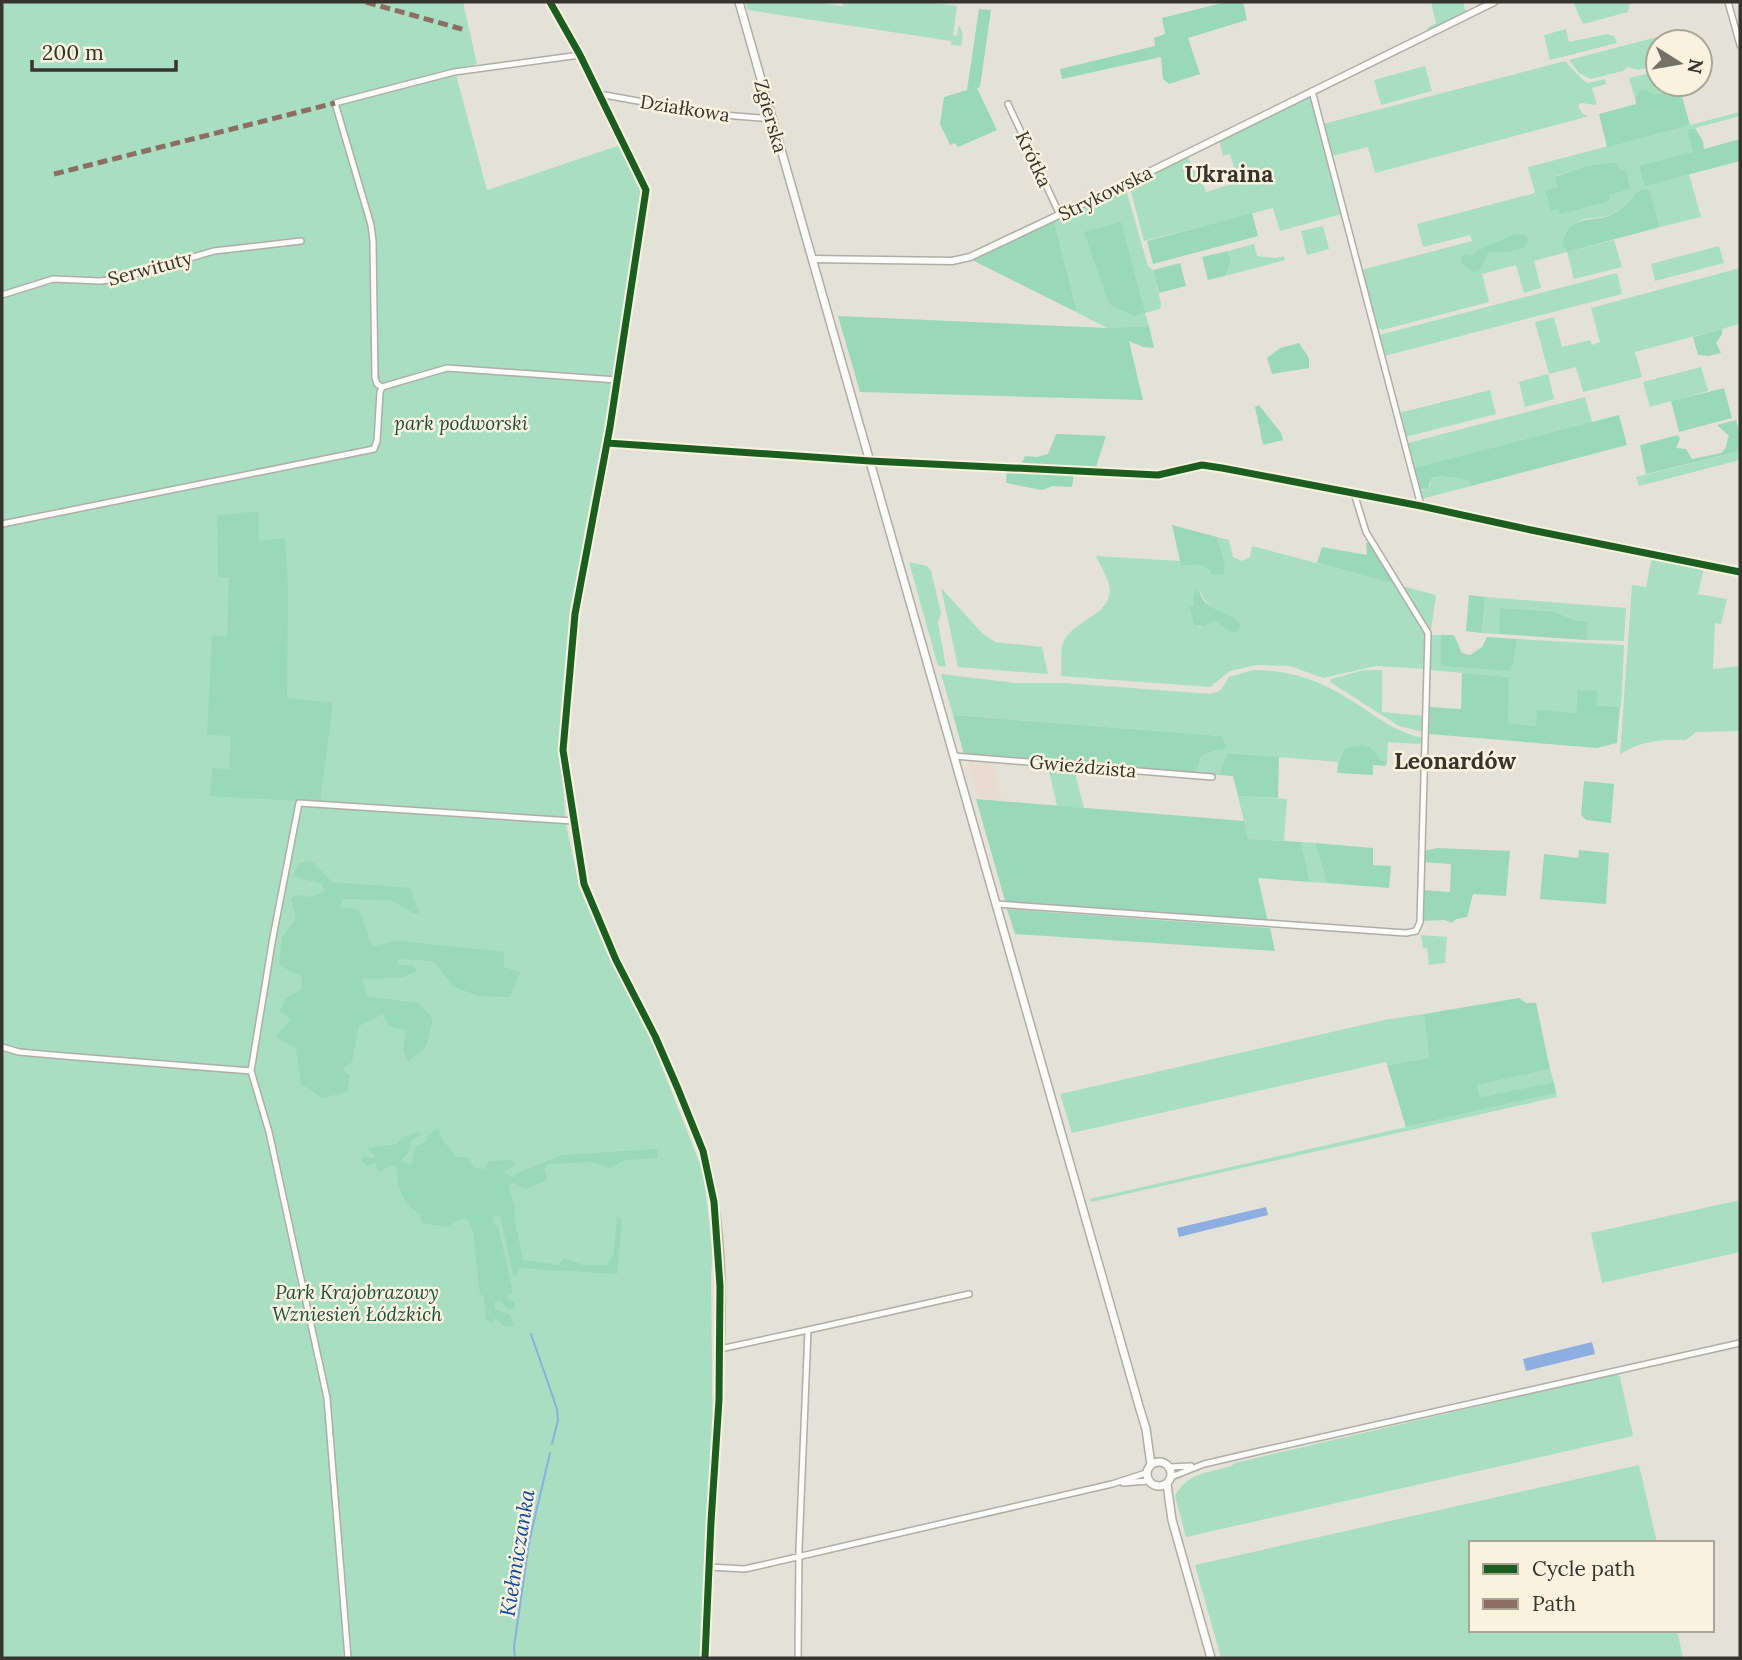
<svg xmlns="http://www.w3.org/2000/svg" width="1742" height="1660" font-family="Lora,serif">
	<rect width="100%" height="100%" fill="#e4e2d8"/>
	<path fill="#eadbd1" d="M967 760 993 762 1002 801 978 799Z"/>
	<path fill="#a8dec1" fill-rule="evenodd" d="M2 2H463L477 64 455 71 487 190 620 145 644 193 615 378 586 525 573 612 564 676 560 749 566 825 579 885 651 1039 703 1172 713 1252 711 1276 713 1453 705 1548 701 1658H2Z
		M746 2H812L843 6V2H927L957 6 953 35 957 36 959 25 963 34 961 46 951 45V41L748 10Z
		M1431 2H1463L1466 12 1429 32 1427 28 1436 23Z
		M1573 2H1630L1628 12 1583 24Z
		M1566 29 1569 42 1607 34 1614 36 1617 43 1550 60 1544 35Z
		M1657 37 1658 65 1638 70 1628 67 1623 71 1590 79 1579 73 1569 60Z
		M1565 61 1584 81 1588 83 1605 79 1606 84 1592 88 1597 105 1581 103 1578 106 1583 114 1588 116 1582 118 1375 173 1368 147 1332 156 1323 124Z
		M1425 66 1432 91 1381 105 1374 80Z
		M1658 71V84H1670L1672 90 1653 95 1641 90 1635 98 1629 78Z
		M1307 96 1312 98 1342 211 1341 214 1280 231 1273 208 1144 241 1129 184 1187 156 1196 173 1202 175 1201 178 1206 192 1238 182 1230 154 1223 156 1219 140Z
		M1740 112V116L1688 130 1693 151 1645 186 1689 174 1701 217 1660 227 1650 191 1645 188 1636 192C1631 202 1617 214 1606 216 1597 219 1587 216 1578 222 1570 227 1566 237 1562 245L1567 252 1614 240 1622 267 1574 279 1567 252 1534 261 1541 288 1524 293 1516 265 1482 274 1489 302 1382 330 1376 327 1361 270 1472 241 1470 235 1423 247 1417 224 1535 193 1528 167ZM1616 162 1621 170 1626 169 1631 189 1608 195 1610 201 1559 209 1545 191 1558 187 1556 176 1585 166Z
		M1125 186 1148 266 1153 270 1161 304 1160 309 1145 313 1149 326 1107 328 1072 310 1077 309 1054 221Z
		M1323 226 1329 249 1307 255 1301 231Z
		M1254 244 1257 256 1276 258 1284 256 1285 260 1225 276 1231 261 1228 251Z
		M1719 246 1724 263 1655 281 1651 264Z
		M1740 268V324L1635 352 1642 377 1583 392 1576 367 1549 374 1535 322 1554 317 1562 347 1590 340 1592 345 1600 342 1591 308Z
		M1617 273 1622 294 1384 356 1379 335Z
		M1701 367 1708 391 1650 407 1643 382Z
		M1548 374 1554 399 1525 407 1519 382Z
		M1490 390 1496 414 1405 437 1399 413Z
		M1585 397 1592 422 1413 468 1408 443Z
		M1740 451V460L1639 486 1636 477Z
		M1452 475 1468 480 1471 486 1421 499 1419 489 1424 490 1430 485 1432 478Z
		M1217 537 1229 540 1233 557 1242 561 1250 557 1252 546 1395 584 1426 632 1425 669 1376 666 1323 678 1290 666 1256 665 1230 671 1210 687 1061 676C1062 666 1060 651 1063 643 1073 618 1119 615 1108 581 1105 572 1099 564 1096 556L1180 561 1181 565H1204L1210 572 1225 563ZM1201 592C1205 606 1220 613 1232 618L1226 629 1215 621 1199 627 1191 607H1194Z
		M1652 557 1704 568 1698 594 1727 599 1721 624 1715 623 1713 669 1740 666V731L1696 732 1686 740C1661 739 1642 741 1620 754L1632 585 1646 587Z
		M909 562 927 566 931 571 941 613 938 623 946 667 938 666Z
		M1402 586 1436 595 1431 630Z
		M941 588 983 634 995 642 1042 647 1048 674 958 667Z
		M1485 597 1626 608 1624 641 1587 640 1588 622 1575 620 1552 611 1501 608 1499 634 1482 633Z
		M1430 635H1441L1442 666 1507 671 1513 664 1517 639 1624 645 1621 707 1596 705 1577 690 1576 713 1536 726 1507 723 1509 677 1429 670Z
		M1253 670C1295 670 1326 683 1360 706 1381 720 1398 733 1423 738V741H1421L1420 744 1388 742 1387 761H1382L1375 753 1340 762 1227 753 1219 775 1196 773 1202 755 1220 750 1222 736 953 715 941 674 1015 683H1064L1211 694 1221 690 1229 677Z
		M1364 670H1382V712L1424 716 1423 732 1399 726 1330 682 1331 679Z
		M1048 767 1074 769 1084 808 1057 806Z
		M1238 796 1287 799 1284 841 1248 839Z
		M1301 842 1315 843 1327 883 1310 882Z
		M1421 935 1447 937 1445 963 1429 965 1427 948H1423Z
		M1424 1014 1429 1058 1387 1065 1386 1062 1072 1133 1060 1094 1384 1020Z
		M1550 1069 1554 1082 1480 1099 1477 1085Z
		M1556 1093 1557 1097 1091 1202 1090 1199Z
		M1740 1200V1252L1602 1283 1591 1233Z
		M1616 1374 1620 1377 1633 1436 1186 1537 1175 1496C1187 1473 1207 1473 1231 1466L1235 1463Z
		M1639 1465 1657 1543H1471V1630H1677L1683 1658H1221L1195 1565Z"/>
	<path fill="#9ad8ba" d="M1226 2H1243L1247 20 1188 38 1200 74 1169 84 1163 79 1161 57 1062 79 1060 69 1155 46 1154 38 1165 34 1162 18Z
		M979 9 991 10 980 87 977 88 997 130 958 147 955 143 950 145 940 124 944 97 967 90Z
		M1641 90H1646L1653 95 1672 90 1673 95 1681 93 1690 125 1607 147 1599 114 1636 104 1635 98Z
		M1695 128 1703 141 1704 149 1740 139V161L1645 186 1639 166 1693 152 1687 130Z
		M1616 162 1621 170 1626 169 1631 189 1609 195 1610 201 1560 214 1558 209 1551 211 1545 190 1558 187 1555 177 1585 166Z
		M1645 188 1650 191 1660 227 1567 252 1562 245C1568 218 1585 221 1605 217 1617 214 1631 202 1636 192Z
		M1252 213 1258 236 1153 264 1147 241Z
		M1054 221 1077 310H1072L972 260Z
		M1121 222 1145 313 1134 316 1109 304 1084 232Z
		M1515 234 1525 235 1528 239 1524 248 1507 252H1489L1479 271 1473 272 1463 265 1461 257 1465 254 1472 256C1482 244 1501 242 1515 234Z
		M1228 251 1231 261 1225 276 1208 280 1202 257Z
		M1180 263 1186 286 1159 293 1153 270Z
		M838 316 1107 328 1149 326 1154 348 1143 347 1129 341 1143 400 860 392Z
		M1722 329V334L1716 343 1721 353 1709 356 1698 355 1693 337Z
		M1299 343 1309 358V368L1272 374 1267 358 1280 348Z
		M1724 388 1732 418 1679 432 1671 401Z
		M1259 405 1281 433 1283 440 1263 445 1255 407Z
		M1619 415 1627 445 1471 486 1468 480C1454 478 1447 474 1432 478L1427 489H1419L1413 468Z
		M1736 420 1740 436V451L1646 474 1640 445 1678 435 1680 439 1676 448 1686 449 1692 459 1721 453 1725 449 1729 436 1717 425Z
		M1056 434 1106 436 1095 470 1021 465 1025 456 1037 457 1048 454Z
		M1007 470 1074 474 1072 487 1053 486 1042 490 1006 483Z
		M258 511 259 541 285 538 288 588 287 698 333 703 320 802 210 796 212 768 229 769 231 736 207 735 212 636H227L229 578 218 577 217 516Z
		M1172 525 1217 537 1225 563 1224 573 1213 575C1200 559 1198 567 1181 565Z
		M1366 543H1369L1395 584 1317 563 1322 547 1367 555Z
		M1195 590C1202 593 1200 597 1206 603 1216 612 1232 614 1241 624L1237 632H1230L1215 621 1203 626 1194 625 1190 606H1194L1193 597Z
		M1469 595 1485 597 1482 633 1466 631Z
		M1500 608 1552 611 1575 620 1588 622 1587 640 1499 634Z
		M1441 635H1454L1462 653 1470 655 1482 647 1487 637 1517 639 1513 664 1508 671 1441 666Z
		M1462 673 1509 677 1508 723 1536 726 1537 710 1576 713 1577 690 1597 691V705L1620 707 1617 743 1597 748 1429 734 1430 707 1461 709Z
		M953 715 1222 736 1226 748 1202 755 1196 773 964 754Z
		M1362 745 1371 748 1382 761H1387L1386 766 1373 765V775L1337 773 1338 762H1340L1344 749Z
		M1227 753 1279 757 1278 798 1238 796 1233 776 1219 775Z
		M1584 781 1614 784 1611 823 1586 820 1581 815Z
		M976 799 1244 821 1248 839 1301 842 1310 882 1258 878 1268 922 1006 904Z
		M1315 843 1373 848V865L1391 866 1389 888 1327 883Z
		M1437 848 1510 851 1506 896 1473 894 1467 917 1456 919 1452 923 1444 920 1421 921 1422 890 1450 892 1451 864 1423 862 1424 851Z
		M1579 850 1609 853 1606 904 1540 899 1544 854 1578 858Z
		M312 861 332 882 410 888 419 913H413L391 900 343 899 340 907 359 910 372 946 399 941 504 952V967L520 972 510 997 479 996 454 987 433 961 398 959 397 964 414 966 417 971 403 977 362 979 368 997 419 1003 433 1020 425 1049 408 1061 403 1051 406 1030 390 1027 383 1014 359 1026 352 1062 342 1069 350 1076 347 1092 323 1098 301 1084 296 1048 275 1037 291 1020 280 1011 286 998 302 989V977L279 965 282 938 296 918 291 899 295 895 312 897 325 891 322 884 293 876 298 864Z
		M1007 909 1270 928 1275 951 1015 934Z
		M1519 998 1526 1003H1536L1550 1069 1477 1085 1480 1098 1554 1082 1556 1093 1406 1127 1387 1065 1429 1058 1424 1014Z
		M438 1128 442 1139 456 1157H468L474 1168 484 1169 489 1161 512 1160 515 1165 503 1172 513 1177 517 1173 563 1155 657 1149 658 1158 624 1160 611 1168 592 1162 549 1164 544 1169 546 1173V1181L525 1189 511 1182 509 1189 515 1207 514 1217 523 1260 559 1265 564 1258 583 1265H606L614 1254 617 1217 622 1220 617 1274 519 1268 516 1277 513 1274 500 1216 493 1217V1224L498 1226 513 1293 508 1294 507 1298 515 1302 514 1309H507L500 1300 495 1301V1309L510 1315 514 1327 503 1325 495 1318 492 1323 486 1319 484 1297 480 1294 473 1232 468 1220 459 1219 449 1227 422 1223 421 1216C404 1203 396 1190 397 1168L391 1165 379 1172 375 1163 368 1166 361 1161 362 1157 374 1158 375 1156 367 1148 397 1144 403 1137 419 1132 421 1135 410 1141V1150L401 1161 411 1164 416 1146 426 1142 428 1135Z"/>
	<path fill="#8caee0" d="M1266 1207 1268 1215 1179 1237 1177 1228Z
		M1592 1342 1595 1354 1526 1371 1523 1359Z"/>
	<g fill="none" stroke-linecap="round" stroke-linejoin="round">
		<path stroke="#8caee0" stroke-width="2" d="M531 1334 557 1409 558 1420 552 1444
			M515 1658 514 1647 529 1542 550 1453"/>
		<g stroke="#afada4" stroke-width="8">
			<path id="minor" d="M550 2 580 55 646 190 607 443
				M1728 2 1740 45
				M1312 91 1421 506
				M599 94 710 114 772 119
				M1008 104 1060 215
				M2 295 53 279 100 281 118 279 214 251 301 241
				M382 387 377 384 375 378 373 241 371 225 335 103 454 72 580 55
				M870 461 1158 475 1202 465 1222 468 1421 506 1531 530 1740 572
				M2 524 374 449 377 441 380 392 382 387 447 368 617 380
				M954 756 1212 777
				M996 904 1406 933 1416 931 1420 922 1428 633 1366 532 1354 493
				M2 1047 19 1052 64 1056 251 1071
				M808 1330 969 1294
				M720 1349 808 1330 799 1549 798 1658
				M1169 1467 1191 1466
				M1171 1477 1204 1464 1260 1451 1740 1343
				M1123 1483 1148 1481
				M709 1567 745 1569 1112 1484 1146 1473
				M348 1658 327 1398 269 1132 251 1071 273 937 299 803 573 821"/>
		</g>
		<g stroke="#afada4" stroke-width="9">
			<path id="tertiary" d="M812 259 952 261 970 257 1135 179 1494 2
				M705 1658C708 1594 710 1530 714 1466 720 1366 733 1239 700 1143L661 1048 628 985 584 884 565 771 563 740 575 614 607 443 870 461"/>
		</g>
		<g stroke="#afada4" stroke-width="10">
			<path id="secondary" d="M739 2 1139 1406 1146 1429 1151 1465
				M1147 1474a12 12 0 1 1 24 0a12 12 0 1 1-24 0Z
				M1167 1484 1172 1520 1211 1658"/>
		</g>
		<use href="#minor" stroke="#fbfbf9" stroke-width="5"/>
		<use href="#tertiary" stroke="#fbfbf9" stroke-width="6"/>
		<use href="#secondary" stroke="#fbfbf9" stroke-width="7"/>
		<path stroke="#8d6e63" stroke-width="5" stroke-dasharray="10 5" stroke-linecap="butt" d="M366 2 465 30
			M54 174 335 103"/>
		<g stroke="#f8f2df" stroke-width="11">
			<path id="cycleway" d="M550 2 580 55 646 190 610 427 575 614 563 750 584 884 616 960 655 1036 678 1089 703 1151 714 1202 720 1286 719 1400 711 1522 705 1658
				M607 443 870 461 1158 475 1202 465 1222 468 1421 506 1531 530 1740 572"/>
		</g>
		<use href="#cycleway" stroke="#1b5e20" stroke-width="7"/>
	</g>
	<g text-anchor="middle" dominant-baseline="central" stroke-width="5" stroke-linejoin="round" paint-order="stroke">
		<g font-size="19" fill="#36342c" stroke="#f8f2df">
			<text transform="translate(685 108) rotate(9)">Działkowa</text>
			<text transform="translate(771 116) rotate(74)">Zgierska</text>
			<text transform="translate(1034 159) rotate(65)">Krótka</text>
			<text transform="translate(1105 193) rotate(-26)">Strykowska</text>
			<text transform="translate(150 268) rotate(-15)">Serwituty</text>
			<text transform="translate(1083 766) rotate(5)">Gwieździsta</text>
		</g>
		<g font-size="19" font-style="italic" fill="#1e4e3b" stroke="#f8f2df">
			<text x="461" y="423">park podworski</text>
			<text x="357" y="1292">Park Krajobrazowy<tspan x="357" dy="22">Wzniesień Łódzkich</tspan></text>
		</g>
		<g font-size="21" font-style="italic" fill="#0e49a1" stroke="#f8f2df">
			<text transform="translate(517 1553) rotate(-81)">Kiełmiczanka</text>
		</g>
		<g font-size="23" font-weight="bold" fill="#36342c" stroke="#f8f2df">
			<text x="1229" y="173">Ukraina</text>
			<text x="1455" y="760">Leonardów</text>
		</g>
	</g>
	<rect width="1742" height="1660" fill="none" stroke="#36342c" stroke-width="7"/>
	<rect x="1469" y="1541" width="245" height="91" fill="#f8f2df" stroke="#aaa697" stroke-width="2"/>
	<rect x="1483" y="1564" width="35" height="10" fill="#1b5e20" stroke="#aaa697" stroke-width="2"/>
	<text x="1532" y="1576" font-size="21" fill="#36342c">Cycle path</text>
	<rect x="1483" y="1599" width="35" height="10" fill="#8d6e63" stroke="#aaa697" stroke-width="2"/>
	<text x="1532" y="1611" font-size="21" fill="#36342c">Path</text>
	<g transform="translate(1679 63) rotate(101)"><circle r="33" fill="#f8f2df" stroke="#aaa697" stroke-width="2"/>
	<path d="M0-5L12 26L0 18L-12 26Z" fill="#737168"/>
	<text y="-10" font-size="19" font-weight="bold" text-anchor="middle" fill="#36342c">N</text>
	</g>
	<path d="M32 60v10h144v-10" fill="none" stroke="#36342c" stroke-width="3.5"/>
	<text x="42" y="60" font-size="21" fill="#36342c" stroke="#f8f2df" stroke-width="5" paint-order="stroke">200 m</text>
</svg>
